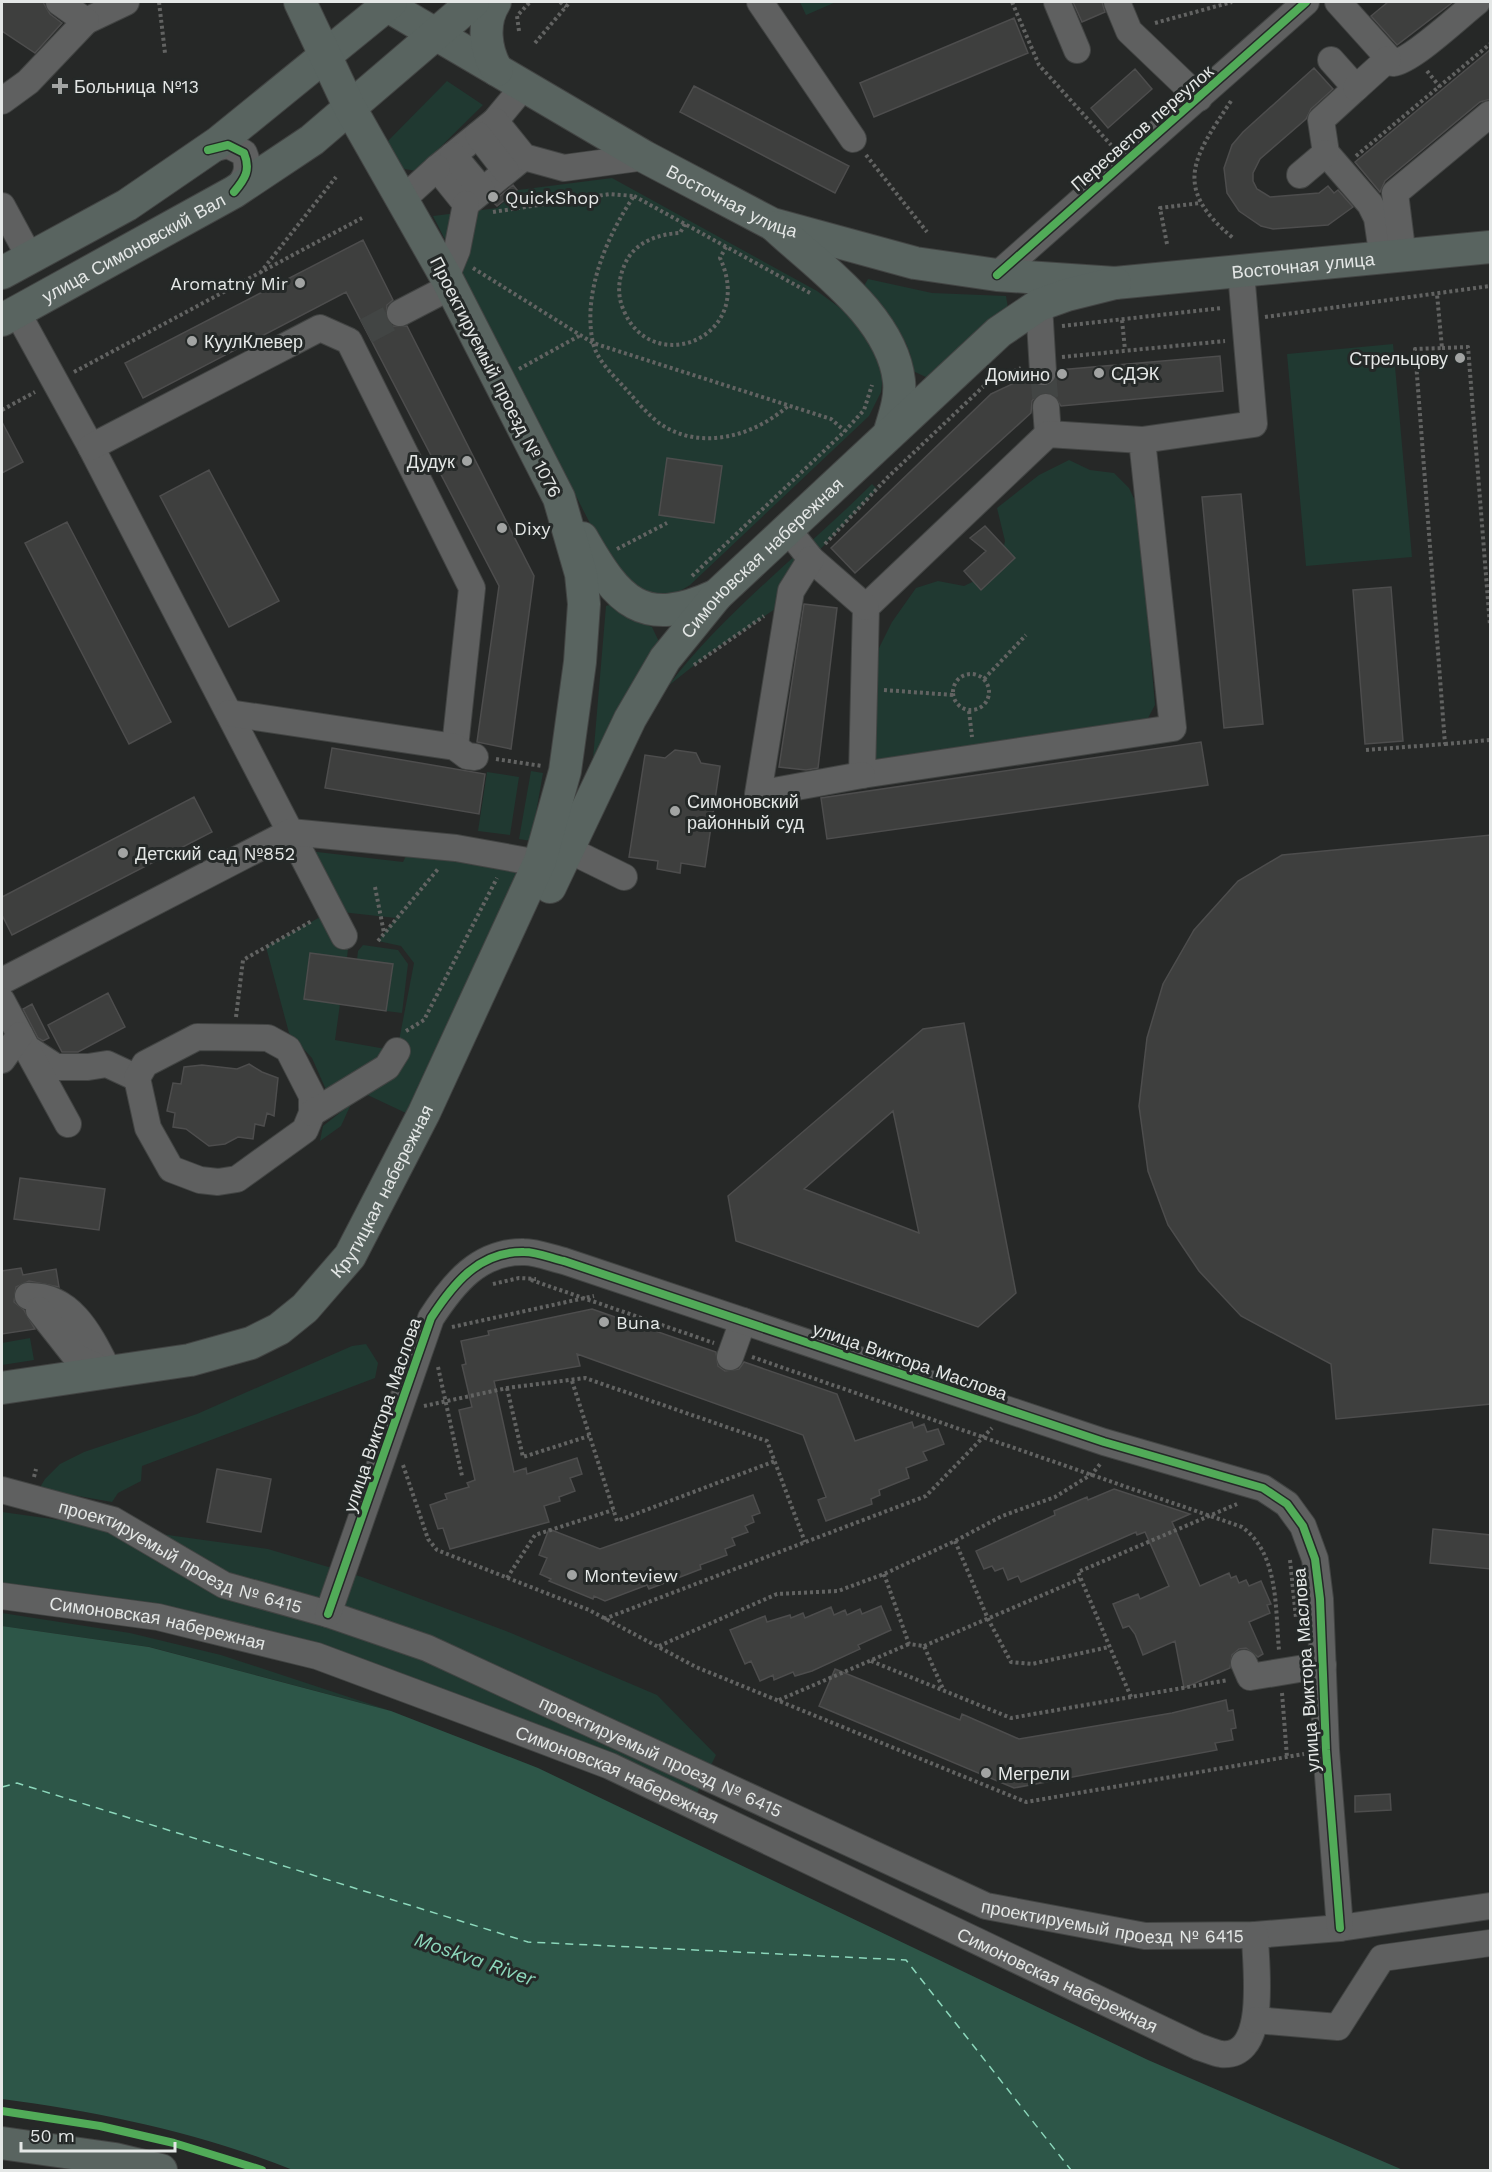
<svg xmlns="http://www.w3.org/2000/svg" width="1492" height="2172" font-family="'Work Sans',sans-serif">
	<rect width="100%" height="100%" fill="#262827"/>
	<path fill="#203931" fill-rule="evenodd" d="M800 2H836L806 15Z
		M447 81 483 105 416 171 399 168 387 142Z
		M612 178 817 291 862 324 884 367 881 392 869 416 690 585 675 594 640 595 600 543 433 216 497 208 518 190Z
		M868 279 932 293 1006 296 1008 308 930 379 913 371C912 336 884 314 860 293Z
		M1393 344 1412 557 1306 566 1287 354Z
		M1069 460 1090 470 1114 473 1129 488 1138 507 1155 705 1148 718 1122 729 875 764 878 650 892 622 916 588 938 581 964 586 999 569 1005 541 997 508 1039 475Z
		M872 484 877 489 811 559 790 599 711 652 668 686C726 610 805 551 872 484Z
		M612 604 622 615 652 627 661 646 602 762 593 759 606 606Z
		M531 771 543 773 531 841 519 839Z
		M487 772 519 777 510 835 478 831Z
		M412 844 522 859 514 886 408 1114 357 1090 331 1101 312 1058 289 1033 266 947 331 911 300 850 403 862ZM332 911 396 918 378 941 401 946 414 963 397 1051 335 1040 340 1004 304 999 310 953 347 958 348 948Z
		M363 945 398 950 408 964 402 1013 386 1011 393 965 357 960 358 951Z
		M351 1104 341 1126 320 1141 323 1126Z
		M30 1338 34 1360 2 1365V1343Z
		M366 1344 378 1363 375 1378 142 1466 141 1481 118 1493 112 1502 39 1489 45 1479 60 1464 84 1452 197 1414 352 1346Z
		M2 1512 268 1549 362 1577 506 1631 657 1695 716 1755 691 1805 317 1656 2 1596Z
		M2 1613 130 1633 221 1655 391 1711 150 1647 2 1626Z"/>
	<path fill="#2d5648" d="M2 1626 149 1647 391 1711 538 1768 1148 2060 1403 2170H293C199 2133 102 2112 2 2099Z"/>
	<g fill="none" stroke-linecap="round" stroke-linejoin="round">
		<path stroke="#8cd7bb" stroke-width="1.5" stroke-dasharray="8 6" stroke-linecap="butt" d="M2 1787 17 1783 528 1942 906 1960 1071 2170"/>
	</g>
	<path fill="#3e3f3e" stroke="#4d4d4d" stroke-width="1.5" fill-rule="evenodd" d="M2 2H43L50 14 62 23 35 53 2 31Z
		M1073 2H1102L1105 12 1082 22Z
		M1388 2H1453L1397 45 1371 16Z
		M1014 18 1028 53 874 117 860 83Z
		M1491 49V99L1480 102 1385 181 1380 192 1355 162Z
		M1314 68 1333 89 1311 109 1306 119 1260 159 1253 173V181L1257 189 1270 197 1319 193 1328 186 1334 193 1338 190 1353 207 1328 225 1273 229 1261 226 1239 211 1227 193 1224 168 1232 145 1243 132Z
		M1135 69 1152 89 1108 128 1091 108Z
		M694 86 849 166 835 193 680 112Z
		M513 185 517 190 497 206 493 202Z
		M363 240 393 300 387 305 386 319 392 326H407L534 576 511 749 477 742 499 586 346 292 143 398 125 363Z
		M1220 356 1223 391 1061 406 1053 394H1038L1032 401 1031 413 855 573 831 548 991 394 1029 376 1037 386 1051 385 1056 379 1058 370Z
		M2 422 23 462 2 473Z
		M667 458 722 466 714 523 659 515Z
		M209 470 279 601 229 627 160 496Z
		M1241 494 1263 724 1224 728 1202 497Z
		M67 522 171 722 129 744 25 543Z
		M985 526 1015 558 981 590 964 571 986 551 970 538Z
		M1391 587 1403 741 1365 744 1353 590Z
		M804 604 837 608 818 768 806 770 779 767Z
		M1201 742 1208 785 827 839 821 798Z
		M332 748 485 774 479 814 325 788Z
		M675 750 696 753 701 763 720 766 705 867 681 863 680 873 657 869 658 861 629 857 645 755 665 758Z
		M194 797 212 832 12 935 2 915V897Z
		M1491 835V1404L1336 1419 1331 1364 1241 1316 1199 1271 1168 1225 1148 1171 1139 1106 1147 1038 1163 984 1194 930 1238 881 1282 855Z
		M310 953 393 964 386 1011 304 999Z
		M108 993 125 1027 78 1052H62L48 1025Z
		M32 1004 49 1038 43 1041 38 1038 23 1009Z
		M964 1023 1016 1293 978 1327 736 1241 728 1196 923 1029ZM893 1111 919 1233 804 1189Z
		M249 1064 262 1072 278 1078 274 1116 267 1113 264 1126 255 1124 253 1139 238 1137 225 1144 209 1146 186 1129 173 1127 175 1113 167 1111 173 1083 181 1084 184 1067 202 1065 237 1069Z
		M20 1178 105 1189 99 1230 14 1219Z
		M21 1268 23 1275 56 1269 59 1287 29 1281 16 1287 14 1302 24 1310 35 1329 2 1334V1271Z
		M592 1309 716 1352 718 1366 725 1371 739 1369 744 1362 837 1394 855 1441 912 1422 914 1428 924 1424 927 1432 938 1429 944 1444 923 1452 927 1460 906 1468 909 1478 879 1490 880 1495 871 1499 872 1504 826 1521 818 1500 826 1497 803 1435 577 1354 580 1366 494 1381 514 1472 526 1468 527 1474 577 1458 582 1474 570 1478 575 1491 559 1497 560 1501 544 1506 549 1522 450 1549 443 1528 438 1529 430 1505 447 1499 445 1494 469 1487 467 1483 475 1480 459 1410 472 1407 462 1365 466 1364 461 1341 489 1335 488 1331Z
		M217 1469 271 1479 261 1532 207 1522Z
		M1114 1489 1190 1514 1172 1522 1200 1586 1229 1573 1231 1578 1236 1576 1239 1583 1246 1580 1249 1586 1261 1581 1271 1604 1267 1605 1270 1613 1249 1622 1263 1654 1258 1657 1246 1648 1239 1649 1232 1655 1230 1668 1184 1688 1175 1641 1143 1655 1135 1634 1129 1626 1123 1628 1113 1604 1138 1594 1140 1599 1169 1586 1145 1532 1137 1535 1136 1532 1021 1582 1018 1576 1008 1580 1003 1568 995 1571 992 1566 984 1569 976 1551 1055 1515 1054 1511 1087 1497 1088 1500Z
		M753 1495 760 1513 752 1516 754 1522 745 1526 748 1532 732 1538 735 1545 725 1549 727 1555 700 1565 701 1569 649 1589 647 1585 605 1601 594 1596 593 1599 549 1581 551 1579 540 1574 547 1558 539 1555 549 1529 600 1549Z
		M1433 1529 1491 1535V1569L1430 1563Z
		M881 1606 891 1630 858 1645 860 1649 812 1671 795 1676 793 1672 774 1680 773 1675 760 1681 751 1661 745 1664 730 1630 765 1616 767 1622 790 1615 791 1618 803 1613 805 1618 831 1607 834 1615 845 1610 847 1615 860 1609 862 1614Z
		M835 1669 960 1720 962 1714 1019 1739 1172 1713 1226 1700 1228 1711 1233 1710 1236 1728 1231 1729 1233 1740 1215 1743 1217 1750 1014 1788 819 1706Z
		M1390 1794 1391 1810 1355 1812V1796Z"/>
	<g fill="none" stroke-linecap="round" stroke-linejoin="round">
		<path stroke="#424544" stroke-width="26" stroke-dasharray="26 13" stroke-linecap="butt" d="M366 331 400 313
			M1043 372 1046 407"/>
		<g stroke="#424443" stroke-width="28">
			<g id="minor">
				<path d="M760 2 853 139"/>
				<path d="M1057 2 1077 50"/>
				<path d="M1117 2 1129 31 1199 98"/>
				<path d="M1338 2 1393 63C1412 61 1459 16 1477 2"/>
				<path d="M86 21 126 2"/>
				<path d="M1331 60 1356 88 1321 120 1326 153 1370 204 1377 218 1383 259"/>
				<path d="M524 86 495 121 437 168 466 204 524 157"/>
				<path d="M1356 88 1388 59"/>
				<path d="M2 101 28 82 86 21 59 2"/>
				<path d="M495 121 524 157 564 168 645 157"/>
				<path d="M478 135 506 171"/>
				<path d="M208 150 228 145 244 153C251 170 245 179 234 192"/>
				<path d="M453 155 482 190"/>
				<path d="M1300 175 1326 153"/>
				<path d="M403 199 437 168"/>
				<path d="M2 206 30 258"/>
				<path d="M1403 257 1395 193 1490 114"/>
				<path d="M997 275 1306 2"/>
				<path d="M446 277 457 250 466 204"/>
				<path d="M1039 305 1043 372"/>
				<path d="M17 312 91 447 344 936"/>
				<path d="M400 313 450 287"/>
				<path d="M1046 407 1048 434"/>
				<path d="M1142 440 1173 728 862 775 866 607 1048 434 1142 440 1254 424 1241 272"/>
				<path d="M91 447 320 328 349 341 472 588 455 747"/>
				<path d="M788 530 811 559 866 607"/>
				<path d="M811 559 791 591 758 794 862 775"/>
				<path d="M229 713 455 747 467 756 475 757"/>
				<path d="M567 849 624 877"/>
				<path d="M2 981 290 832 456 848 555 866"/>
				<path d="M2 1001 27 1048 56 1067H88L107 1064 137 1078"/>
				<path d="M197 1037 268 1038 288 1049 312 1096V1113L305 1130 237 1179 218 1182 200 1180 171 1169 148 1128 137 1078 145 1064Z"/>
				<path d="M28 1051 68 1124"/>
				<path d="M2 1060 20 1035"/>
				<path d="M312 1113 387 1067 397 1051"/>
				<path d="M28 1296C73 1295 91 1337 109 1372"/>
				<path d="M39 1310 76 1357 109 1372"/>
				<path d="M730 1357 743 1321"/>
				<path id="s1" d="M2 1490 113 1520 224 1585 328 1614 427 1648 986 1906 1145 1936 1255 1935 1340 1928 1490 1906"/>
				<path id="s2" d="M2 1596 158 1617 317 1656 470 1713 610 1766 1199 2047C1206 2049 1214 2053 1221 2054 1270 2059 1255 1964 1255 1935"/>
				<path d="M328 1614 431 1318C453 1284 479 1251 524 1252 537 1252 551 1258 564 1261L1104 1442 1263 1488 1287 1504 1303 1526 1315 1559 1320 1599 1326 1750 1340 1928"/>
				<path d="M1244 1663 1250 1677 1323 1665"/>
				<path d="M1256 2020 1338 2027 1382 1958 1490 1943"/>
			</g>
		</g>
		<g stroke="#424443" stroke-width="34">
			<g id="major">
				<path id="s3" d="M381 2 645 157 772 224 915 263 997 275 1115 283 1490 247"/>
				<path d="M495 2C482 22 485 50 497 70"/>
				<path d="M776 227C820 268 892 317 899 381 901 399 894 417 889 434"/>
				<path d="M2 273 127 205 219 142 391 2"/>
				<path id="s4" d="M2 320 234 192 312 140 473 2"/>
				<path d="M582 538C618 601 642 630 717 595"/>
				<path id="s5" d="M550 887 630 719 665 659 717 595 999 332 1039 305 1067 295 1115 283"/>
				<path id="s6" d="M2 1388 190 1360 251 1343 279 1329 305 1308 350 1256 424 1113 540 861 565 771 580 662 584 604 581 574 559 498 446 277 350 108 300 2"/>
				<path d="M2 2143 115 2159 161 2170"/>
			</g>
		</g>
		<path stroke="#626362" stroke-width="4" stroke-dasharray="3 3" stroke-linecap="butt" d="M159 2 165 53
			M560 2 566 7
			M1012 2 1039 65 1111 145
			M1155 23 1232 2
			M519 31 517 16 530 2
			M535 43 570 2
			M1427 71 1440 87
			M1231 101C1194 157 1171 187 1233 238
			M866 155 927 232
			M1356 156 1490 44
			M634 196 810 293
			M493 212 610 194 634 196C607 236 582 293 593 343 597 360 612 374 624 387 635 399 646 413 659 423 700 452 755 436 789 405
			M685 224 680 233C657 234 633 243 624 266 618 281 617 296 624 311 652 378 757 338 720 258L726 247
			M1167 244 1160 208 1200 203
			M473 268 593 343 831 419 845 431
			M260 273 336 177
			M1265 317 1490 286
			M1122 320 1125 350
			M1062 326 1222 308
			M1442 348 1468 347 1490 626
			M1062 357 1225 341
			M519 369 579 336
			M74 372 362 218
			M2 410 35 392
			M825 544 888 477 987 383 1021 368
			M617 549 667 523
			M692 576 845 431 864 410 872 385
			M694 665 764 616
			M953 692a18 18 0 1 1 36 0a18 18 0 1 1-36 0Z
			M984 679 1026 635
			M884 690 953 695
			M969 711 972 737
			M1445 744 1490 740
			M1366 750 1445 744 1415 349 1442 348 1437 294
			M496 759 542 766
			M375 887 384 933
			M378 941 438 869
			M236 1017 243 960 312 921
			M406 1031 424 1020 497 878
			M531 1280 714 1343
			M493 1284 519 1278 536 1279
			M452 1327 594 1296
			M752 1357 1242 1527C1279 1554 1275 1607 1279 1650
			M438 1367 462 1476
			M572 1381 617 1521 775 1461
			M507 1388 523 1457 589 1436
			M424 1406 507 1388 585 1378 767 1441 805 1542
			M403 1465 428 1539 437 1550 589 1610 696 1667 1026 1802 1304 1754
			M34 1477 36 1469
			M955 1541 988 1619 1011 1662 1032 1664 1109 1647
			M1290 1560 1296 1618
			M884 1574 909 1644 924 1646 943 1689
			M507 1578 535 1535 613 1510
			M604 1619 926 1496 992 1428
			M659 1646 777 1594 838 1591 884 1574 955 1541 1002 1516 1055 1497 1092 1474 1101 1463
			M924 1646 1080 1579
			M871 1661 1011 1718 1228 1680
			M1282 1693 1287 1757
			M1131 1697 1078 1572 1237 1504
			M779 1700 909 1644"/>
		<use href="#minor" stroke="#5f6060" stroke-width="26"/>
		<use href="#major" stroke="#596460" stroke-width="32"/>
		<g stroke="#252928" stroke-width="11">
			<path id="cycleway" d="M208 150 228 145 244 153C251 170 245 179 234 192
				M997 275 1306 2
				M328 1614 431 1318C453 1284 479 1251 524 1252 537 1252 551 1258 564 1261L1104 1442 1263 1488 1287 1504 1303 1526 1315 1559 1320 1599 1326 1750 1340 1928
				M2 2111 100 2126 174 2143 262 2170"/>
		</g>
		<use href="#cycleway" stroke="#51ab58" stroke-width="8"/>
	</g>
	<g fill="#a2a4a3" stroke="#252928" stroke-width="2">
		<path d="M57 77h6v6h6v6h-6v6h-6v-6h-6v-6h6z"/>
		<circle cx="493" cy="197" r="6"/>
		<circle cx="300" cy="283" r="6"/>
		<circle cx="192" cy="341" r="6"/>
		<circle cx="1460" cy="358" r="6"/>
		<circle cx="1099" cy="373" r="6"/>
		<circle cx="1062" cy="374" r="6"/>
		<circle cx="467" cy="461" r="6"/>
		<circle cx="502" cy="528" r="6"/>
		<circle cx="675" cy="811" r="6"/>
		<circle cx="123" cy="853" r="6"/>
		<circle cx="604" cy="1322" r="6"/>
		<circle cx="572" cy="1575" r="6"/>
		<circle cx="986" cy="1773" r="6"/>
	</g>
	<g text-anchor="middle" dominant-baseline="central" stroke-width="6" stroke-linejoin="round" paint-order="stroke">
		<g font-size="18" fill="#e4e7e6" stroke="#252928" text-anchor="start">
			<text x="74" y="86">Больница №13</text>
			<text x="505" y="197">QuickShop</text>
			<text x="288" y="283" text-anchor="end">Aromatny Mir</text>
			<text x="204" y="341">КуулКлевер</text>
			<text x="1448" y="358" text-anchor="end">Стрельцову</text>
			<text x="1111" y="373">СДЭК</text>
			<text x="1050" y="374" text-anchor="end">Домино</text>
			<text x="455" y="461" text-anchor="end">Дудук</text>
			<text x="514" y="528">Dixy</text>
			<text x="687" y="801">Симоновский<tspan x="687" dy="21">районный суд</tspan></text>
			<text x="135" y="853">Детский сад №852</text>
			<text x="616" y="1322">Buna</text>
			<text x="584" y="1575">Monteview</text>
			<text x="998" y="1773">Мегрели</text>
		</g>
		<g font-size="18" fill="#e4e7e6" stroke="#252928">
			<text transform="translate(1142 128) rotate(-41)">Пересветов переулок</text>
			<text stroke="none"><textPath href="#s3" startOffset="404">Восточная улица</textPath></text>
			<text stroke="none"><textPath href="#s4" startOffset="150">улица Симоновский Вал</textPath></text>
			<text stroke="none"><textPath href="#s3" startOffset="988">Восточная улица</textPath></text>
			<text transform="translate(496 377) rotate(63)">Проектируемый проезд № 1076</text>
			<text stroke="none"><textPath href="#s5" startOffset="396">Симоновская набережная</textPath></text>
			<text stroke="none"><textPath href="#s6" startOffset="459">Крутицкая набережная</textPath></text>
			<text transform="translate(910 1361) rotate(19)">улица Виктора Маслова</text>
			<text transform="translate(382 1415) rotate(-71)">улица Виктора Маслова</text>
			<text stroke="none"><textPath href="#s1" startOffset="192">проектируемый проезд № 6415</textPath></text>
			<text stroke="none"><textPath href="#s2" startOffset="158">Симоновская набережная</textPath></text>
			<text transform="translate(1306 1670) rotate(-94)">улица Виктора Маслова</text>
			<text stroke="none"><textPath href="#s1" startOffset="714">проектируемый проезд № 6415</textPath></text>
			<text stroke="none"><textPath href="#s2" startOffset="644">Симоновская набережная</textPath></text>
			<text stroke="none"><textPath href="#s1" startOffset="1200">проектируемый проезд № 6415</textPath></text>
			<text stroke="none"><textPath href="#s2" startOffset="1130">Симоновская набережная</textPath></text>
		</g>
		<g font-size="20" font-style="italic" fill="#8cd7bb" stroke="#252928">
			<text transform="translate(475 1959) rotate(19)">Moskva River</text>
		</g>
	</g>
	<rect width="1492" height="2172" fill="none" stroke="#e4e7e6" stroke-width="6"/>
	<path d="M21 2142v9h154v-9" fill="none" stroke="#e4e7e6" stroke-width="3"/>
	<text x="30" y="2142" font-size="18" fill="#e4e7e6" stroke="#252928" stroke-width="4.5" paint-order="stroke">50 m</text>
</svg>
